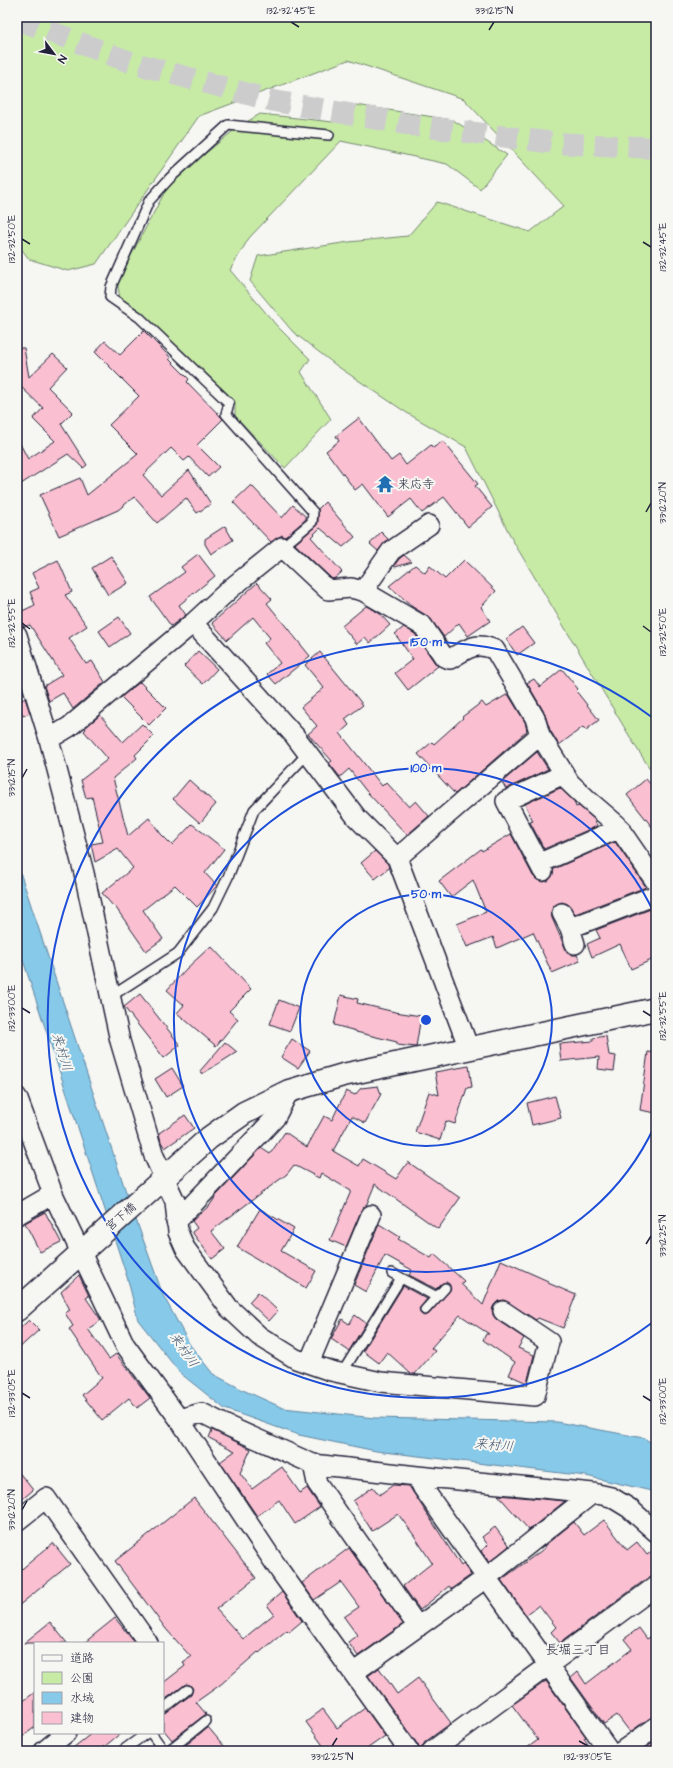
<svg xmlns="http://www.w3.org/2000/svg" width="673" height="1768" font-family="'Architects Daughter','Klee One',sans-serif">
	<rect width="100%" height="100%" fill="#f6f6f2"/>
	<filter id="ink" filterUnits="userSpaceOnUse"><feTurbulence type="fractalNoise" baseFrequency=".025" numOctaves="2"/><feDisplacementMap in="SourceGraphic" scale="8" xChannelSelector="R" yChannelSelector="G"/><feConvolveMatrix kernelMatrix="1 2 1 2 8 2 1 2 1" color-interpolation-filters="sRGB"/></filter>
	<g filter="url(#ink)">
		<path fill="#c7eba5" stroke="#748670" d="M17 17H656V778L636 747 513 541 466 447 407 413 337 366 293 332 250 281 258 256 349 242 408 236 437 202 530 232 564 206 464 99 348 60 199 116 96 264 68 271 29 259 17 243Z
			M356 105 453 120 507 155 480 189 447 164 341 141 249 238 230 270 276 325 310 359 301 372 331 419 285 468 235 416V401L175 344 120 298 117 282 170 182 238 127 260 114 333 122Z"/>
		<path fill="#87c9e8" stroke="#5f86a3" d="M17 863 124 1186 163 1295 190 1345 213 1374 243 1390 283 1408 375 1418 557 1422 644 1438 656 1446V1492L586 1476 376 1451 299 1435 225 1409 180 1373 138 1320 128 1280 17 942Z"/>
		<path fill="#fac0d1" stroke="#22223b" d="M144 331 171 358 169 359 189 379 187 382 223 419 197 445 219 467 208 477 189 457 184 461 171 448 143 475 161 495 189 470 211 504 197 513 186 498 157 523 134 497 118 510 59 536 40 495 80 478 87 495 138 454 109 425 139 396 95 352 105 341 120 355Z
			M17 348H24L29 377 53 354 67 367 48 387 73 412 61 424 87 465 83 468 68 454 21 484 17 475V438L28 459 55 441 33 419 43 408 17 383Z
			M359 418 391 461 399 455 406 465 431 445 433 448 443 441 478 484 475 486 492 507 468 527 444 497 422 513 411 499 388 517 363 484 355 490 326 451 339 441 336 436Z
			M251 485 282 518 293 505 306 517V519L285 537 282 535 271 542 233 502Z
			M325 502 355 537 343 547 320 528 311 537 342 572 335 578 332 579 295 544 316 526 318 523V509Z
			M225 526 233 540 211 554 205 544V539Z
			M381 532 388 539 378 551 370 544Z
			M198 554 215 576 179 605 186 615 171 626 150 597 185 572 181 567Z
			M404 555 412 562 395 567 394 566 399 559Z
			M111 556 128 583 108 595 92 568Z
			M58 560 72 592 65 595 87 626 69 638 86 664 92 661 105 682 73 709 63 693 49 701 44 686 62 675 30 625 24 627 18 613 35 605 30 592 39 588 32 573Z
			M464 560 496 591 481 607 490 621 468 636 459 623 444 637 429 617 411 606V605L389 586 415 565 425 573 430 566 445 579Z
			M257 583 272 599 267 603 310 656 276 684 267 674 280 663 264 643 270 638 253 617 227 640 212 623Z
			M366 606 379 613 390 625 370 643 365 637 357 644 342 626Z
			M119 617 130 633 110 647 99 631Z
			M404 627 415 634 435 663 438 666 408 690 395 673 413 659 395 634Z
			M522 627 534 643 517 655 506 639Z
			M198 651 217 669 203 684 184 666Z
			M320 652 363 705 345 719 349 725 340 733 382 786 386 782 409 807 416 801 429 816 407 835 367 792 349 769 340 777 329 763 332 761 308 734 317 726 301 707 324 688 305 665Z
			M562 669 578 689 576 691 599 720 586 730 583 727 559 745 550 730 544 712 527 683 534 679 540 687Z
			M140 682 166 708 149 725 121 697Z
			M508 694 525 722 527 731 455 794 418 754 432 742 434 744 463 718 462 717 482 702 486 707Z
			M25 698 30 713 23 716 18 703Z
			M100 715 123 742 142 724 154 736 135 755 137 758 113 778 128 836 149 818 161 834 172 845 192 824 224 849 205 873 217 886 197 907 175 885 143 910 163 939 146 951 114 905 113 906 102 893 133 868 118 849 95 862 91 844 103 842 92 797 86 798 81 780 108 759 84 731 86 729 85 728Z
			M537 752 548 769 506 789 502 782Z
			M646 779 656 791V832L627 795Z
			M189 780 216 804 200 823 173 799Z
			M560 788 574 801 576 807 579 806 594 819 597 826 544 849 530 822 533 821 525 804Z
			M511 834 533 876 538 880 543 882 548 881 552 876 554 869 615 842 646 887 575 914 567 904 562 902 557 904 553 907 551 912 552 918 567 952 572 955H577L580 961 552 973 533 932 497 948 493 937 467 947 457 924 486 912 473 880 451 897 439 881 481 849 482 851Z
			M375 851 388 864 389 868 375 879 361 863Z
			M656 907V958L631 969 620 944 592 957 587 944 600 938 596 930Z
			M211 946 251 989 229 1011 238 1019 216 1046 177 1013 184 1005 167 990 186 969Z
			M140 994 180 1045 164 1058 124 1007Z
			M341 995 358 999 357 1003 395 1012 421 1016 416 1047 397 1045V1042L356 1032V1031L334 1025Z
			M279 1000 299 1008 290 1031 270 1024Z
			M606 1036 609 1055 616 1056 614 1071 598 1069 599 1057 561 1061 559 1044 593 1041V1038Z
			M292 1039 310 1051 298 1068 281 1057Z
			M225 1042 237 1052 202 1074 200 1071Z
			M648 1052 656 1053V1113L640 1110Z
			M469 1066 472 1087 467 1088 455 1124 446 1121 440 1140 415 1132 429 1092 439 1095 435 1072Z
			M172 1068 183 1086 166 1097 155 1079Z
			M378 1086 381 1094 365 1123 352 1116 333 1151 359 1166 363 1159 396 1179 408 1162 460 1198 438 1229 375 1184 366 1206 361 1211 346 1247 330 1240 351 1191 321 1173 319 1178 294 1165 287 1174 211 1231 225 1249 212 1259 192 1232 197 1228 192 1221 210 1205 216 1196 261 1148 270 1154 285 1132 307 1147 324 1116 332 1120 346 1091 355 1095 361 1088Z
			M555 1096 561 1118 532 1125 527 1103Z
			M185 1115 194 1128 165 1148 161 1142 159 1133Z
			M260 1209 294 1229 281 1251 316 1271 306 1288 237 1247Z
			M45 1212 61 1242 40 1252 25 1223Z
			M379 1224 400 1237 398 1239 431 1258 434 1254 464 1281 461 1284 483 1305 501 1260 548 1281V1283L576 1295 563 1328 538 1318 536 1320 504 1300 498 1301 494 1305 492 1310 493 1315 497 1320 524 1338 518 1348 534 1355 527 1383 509 1375 515 1362 483 1340 486 1334H489L460 1315 431 1348 435 1351 415 1374H411L387 1352 379 1363 363 1351 403 1286 427 1299 419 1309 421 1314 424 1316 429 1314 451 1289 449 1284 446 1282 441 1284 436 1289 409 1275 412 1270 385 1255 366 1292 354 1285Z
			M79 1275 89 1296 86 1298 101 1320 88 1329 109 1359 116 1354 150 1398 137 1408 129 1398 102 1420 82 1395 102 1378 69 1329 73 1326 65 1313 70 1310 61 1292Z
			M258 1292 278 1311 269 1321 249 1302Z
			M355 1315 366 1323 349 1351 331 1339 342 1319 349 1324Z
			M29 1320 39 1330 17 1350V1331Z
			M212 1430 251 1449 240 1473 252 1489 282 1467 300 1493 307 1488 320 1507 295 1524 279 1500 257 1516 220 1462 235 1451 209 1438Z
			M17 1470 33 1490 17 1504Z
			M393 1485 409 1486 461 1566 463 1564 471 1575 451 1589 449 1586 420 1610 403 1586 432 1563 413 1534 398 1514 372 1531 353 1501 373 1487 379 1495Z
			M498 1495 565 1501 529 1530Z
			M194 1498 256 1578 216 1609 243 1639 274 1614 267 1605 282 1592 302 1621 289 1632 287 1630 259 1653 258 1652 220 1685 196 1702 206 1714 172 1740 163 1729V1715L191 1695 193 1689 190 1685 186 1684 163 1701V1683L185 1666 183 1662 191 1657 166 1629 115 1561Z
			M604 1520 627 1550 637 1542 647 1555 656 1549V1575L649 1577 560 1643 551 1632 556 1627 539 1605 526 1615 501 1580 545 1548 544 1546 574 1522 584 1535Z
			M495 1527 509 1546 489 1562 481 1551 488 1545 482 1537Z
			M53 1543 70 1564 17 1607V1573Z
			M349 1548 403 1624 358 1656 348 1642 357 1635 344 1617 359 1607 341 1582 314 1600 302 1583Z
			M115 1618 135 1643H84Z
			M50 1622 67 1643H24Z
			M639 1628 647 1639 656 1633V1716L650 1718 630 1732 617 1715 604 1724 571 1678 578 1672 586 1684 632 1649 624 1639Z
			M379 1668 397 1694 418 1678 451 1723 425 1742 420 1751 418 1745 368 1676Z
			M546 1681 586 1737 584 1738 592 1751H523L538 1740 512 1705Z
			M35 1692V1727L17 1741V1706Z
			M365 1708 385 1736 364 1751H327L306 1722 323 1709 337 1728Z
			M208 1727 228 1751H181L180 1750Z
			M92 1733H121L99 1751H69Z
			M656 1741V1751H645L644 1749Z"/>
		<g fill="none" stroke-linecap="round" stroke-linejoin="round">
			<path stroke="#cccccd" stroke-width="22" stroke-dasharray="22 11" stroke-linecap="butt" d="M17 19 130 62 274 101 412 125 555 143 656 148"/>
			<g stroke="#22223b" stroke-width="12">
				<path id="lane" d="M282 547 312 522 313 512 226 414 229 403 139 317 110 297 111 287 149 201 170 178 228 125 329 135
					M110 997 178 953 213 908 228 877 254 810 308 753
					M392 1273 437 1297
					M425 1310 445 1288
					M342 1373 401 1278
					M163 1709 187 1690
					M151 1733 164 1751
					M122 1751 147 1733
					M168 1751 206 1721"/>
			</g>
			<g stroke="#22223b" stroke-width="22">
				<path id="street" d="M363 591 391 551 429 525
					M193 623 230 589 282 547 328 590 351 588 363 591 423 626 444 657 450 659C467 649 475 641 495 650L535 718 540 735 570 783 588 800 616 824 656 882
					M17 635 49 739 84 873 120 1041 154 1156 175 1201 178 1232 185 1248 229 1308 259 1336 296 1359 331 1371 381 1382 535 1396 549 1342 503 1311
					M49 739 69 727 193 623 294 735 357 818 397 858 465 1038 467 1049
					M397 858 540 735
					M540 863 620 828
					M543 871 506 801 564 774
					M562 913 570 928 575 944
					M570 928 656 895
					M17 1097 53 1194 125 1345 179 1419 280 1571 409 1751
					M17 1215 53 1194
					M176 1222 275 1118 289 1091
					M309 1363 371 1215
					M179 1419 202 1413 230 1427 313 1464 417 1476 593 1493 611 1497 629 1508 656 1532
					M313 1464 317 1483 418 1627
					M417 1476 423 1488 609 1751
					M17 1521 46 1498 148 1643
					M353 1673 486 1578 593 1493
					M44 1751 66 1733
					M432 1751 656 1586
					M622 1751 656 1727"/>
			</g>
			<g stroke="#22223b" stroke-width="25">
				<path id="secondary" d="M17 1310 209 1138 244 1113 289 1091 343 1075 656 1009"/>
			</g>
			<use href="#lane" stroke="#f6f6f2" stroke-width="9"/>
			<use href="#street" stroke="#f6f6f2" stroke-width="19"/>
			<use href="#secondary" stroke="#f6f6f2" stroke-width="22"/>
		</g>
	</g>
	<path fill="none" stroke="#22223b" stroke-width="1.5" d="M291 22 299 27M489 30 494 22M22 239 30 244M643 242 651 247M646 512 651 503M22 623 30 629M643 626 651 632M22 778 27 769M22 1008 30 1013M643 1011 651 1016M646 1244 651 1236M22 1393 30 1398M643 1396 651 1401M22 1510 27 1501M579 1741 588 1746M332 1746 337 1738"/>
	<g fill="none" stroke="#1d4ed8" stroke-width="2">
		<circle cx="426" cy="1020" r="126"/>
		<path d="M655 1125A252 252 0 1 1 655 915"/>
		<path d="M653 1322A378 378 0 1 1 653 718"/>
	</g>
	<defs>
		<g id="temple-bare" transform="scale(1.38)"><path d="M0-6L5-2H3V0L6.5 2.5H4V6H1.5V3h-3V6H-4V2.5H-6.5L-3 0V-2H-5Z" fill="#1f6fb2" stroke="#f6f6f2" stroke-width="2.5" paint-order="stroke"/></g>
	</defs>
	<g fill-rule="evenodd">
		<use href="#temple-bare" x="385" y="484"/>
	</g>
	<g text-anchor="middle" dominant-baseline="central" stroke-width="4" stroke-linejoin="round" paint-order="stroke">
		<g font-size="12" fill="#22223b" stroke="#f6f6f2" text-anchor="start">
			<text x="398" y="484">来応寺</text>
		</g>
		<g font-size="12" fill="#22223b" stroke="#f6f6f2">
			<text transform="translate(121 1217) rotate(-41)">宮下橋</text>
		</g>
		<g font-size="13" font-style="italic" fill="#40546f" stroke="#f6f6f2">
			<text transform="translate(62 1052) rotate(73)">来村川</text>
			<text transform="translate(184 1350) rotate(55)">来村川</text>
			<text transform="translate(494 1445) rotate(5)">来村川</text>
		</g>
		<g font-size="13" fill="#22223b" stroke="#f6f6f2">
			<text x="578" y="1650">長堀三丁目</text>
		</g>
	</g>
	<circle cx="426" cy="1020" r="6" fill="#1d4ed8" stroke="#f6f6f2" stroke-width="2"/>
	<g font-size="12" text-anchor="middle" font-weight="bold" fill="#1d4ed8" stroke="#f6f6f2" stroke-width="4" stroke-linejoin="round" paint-order="stroke">
		<text x="426" y="646">150 m</text>
		<text x="426" y="772">100 m</text>
		<text x="426" y="898">50 m</text>
	</g>
	<rect width="673" height="1768" fill="none" stroke="#f6f6f2" stroke-width="44"/>
	<rect x="34" y="1642" width="130" height="92" fill="#f6f6f2" stroke="#a1a1a9"/>
	<rect x="42" y="1655" width="20" height="6" fill="#f6f6f2" stroke="#a1a1a9"/>
	<text x="70" y="1662" font-size="12" fill="#22223b">道路</text>
	<rect x="42" y="1672" width="20" height="12" fill="#c7eba5" stroke="#a1a1a9"/>
	<text x="70" y="1682" font-size="12" fill="#22223b">公園</text>
	<rect x="42" y="1692" width="20" height="12" fill="#87c9e8" stroke="#a1a1a9"/>
	<text x="70" y="1702" font-size="12" fill="#22223b">水域</text>
	<rect x="42" y="1712" width="20" height="12" fill="#fac0d1" stroke="#a1a1a9"/>
	<text x="70" y="1722" font-size="12" fill="#22223b">建物</text>
	<g transform="translate(54 54) rotate(122)" stroke="#f6f6f2" stroke-width="3" paint-order="stroke">
	<path d="M0-3L7 15L0 10L-7 15Z" fill="#22223b"/>
	<text y="-6" font-size="11" font-weight="bold" text-anchor="middle" fill="#22223b">N</text>
	</g>
	<rect x="22" y="22" width="629" height="1724" fill="none" stroke="#22223b" stroke-width="1.5"/>
	<g font-size="10" text-anchor="middle" fill="#22223b">
		<text x="291" y="14">132°32'45"E</text>
		<text x="494" y="14">33°12'15"N</text>
		<text transform="translate(11 239) rotate(-90)" y="4">132°32'50"E</text>
		<text transform="translate(662 247) rotate(-90)" y="4">132°32'45"E</text>
		<text transform="translate(662 503) rotate(-90)" y="4">33°12'20"N</text>
		<text transform="translate(11 623) rotate(-90)" y="4">132°32'55"E</text>
		<text transform="translate(662 632) rotate(-90)" y="4">132°32'50"E</text>
		<text transform="translate(11 778) rotate(-90)" y="4">33°12'15"N</text>
		<text transform="translate(11 1008) rotate(-90)" y="4">132°33'00"E</text>
		<text transform="translate(662 1016) rotate(-90)" y="4">132°32'55"E</text>
		<text transform="translate(662 1236) rotate(-90)" y="4">33°12'25"N</text>
		<text transform="translate(11 1393) rotate(-90)" y="4">132°33'05"E</text>
		<text transform="translate(662 1401) rotate(-90)" y="4">132°33'00"E</text>
		<text transform="translate(11 1510) rotate(-90)" y="4">33°12'20"N</text>
		<text x="332" y="1760">33°12'25"N</text>
		<text x="588" y="1760">132°33'05"E</text>
	</g>
</svg>
